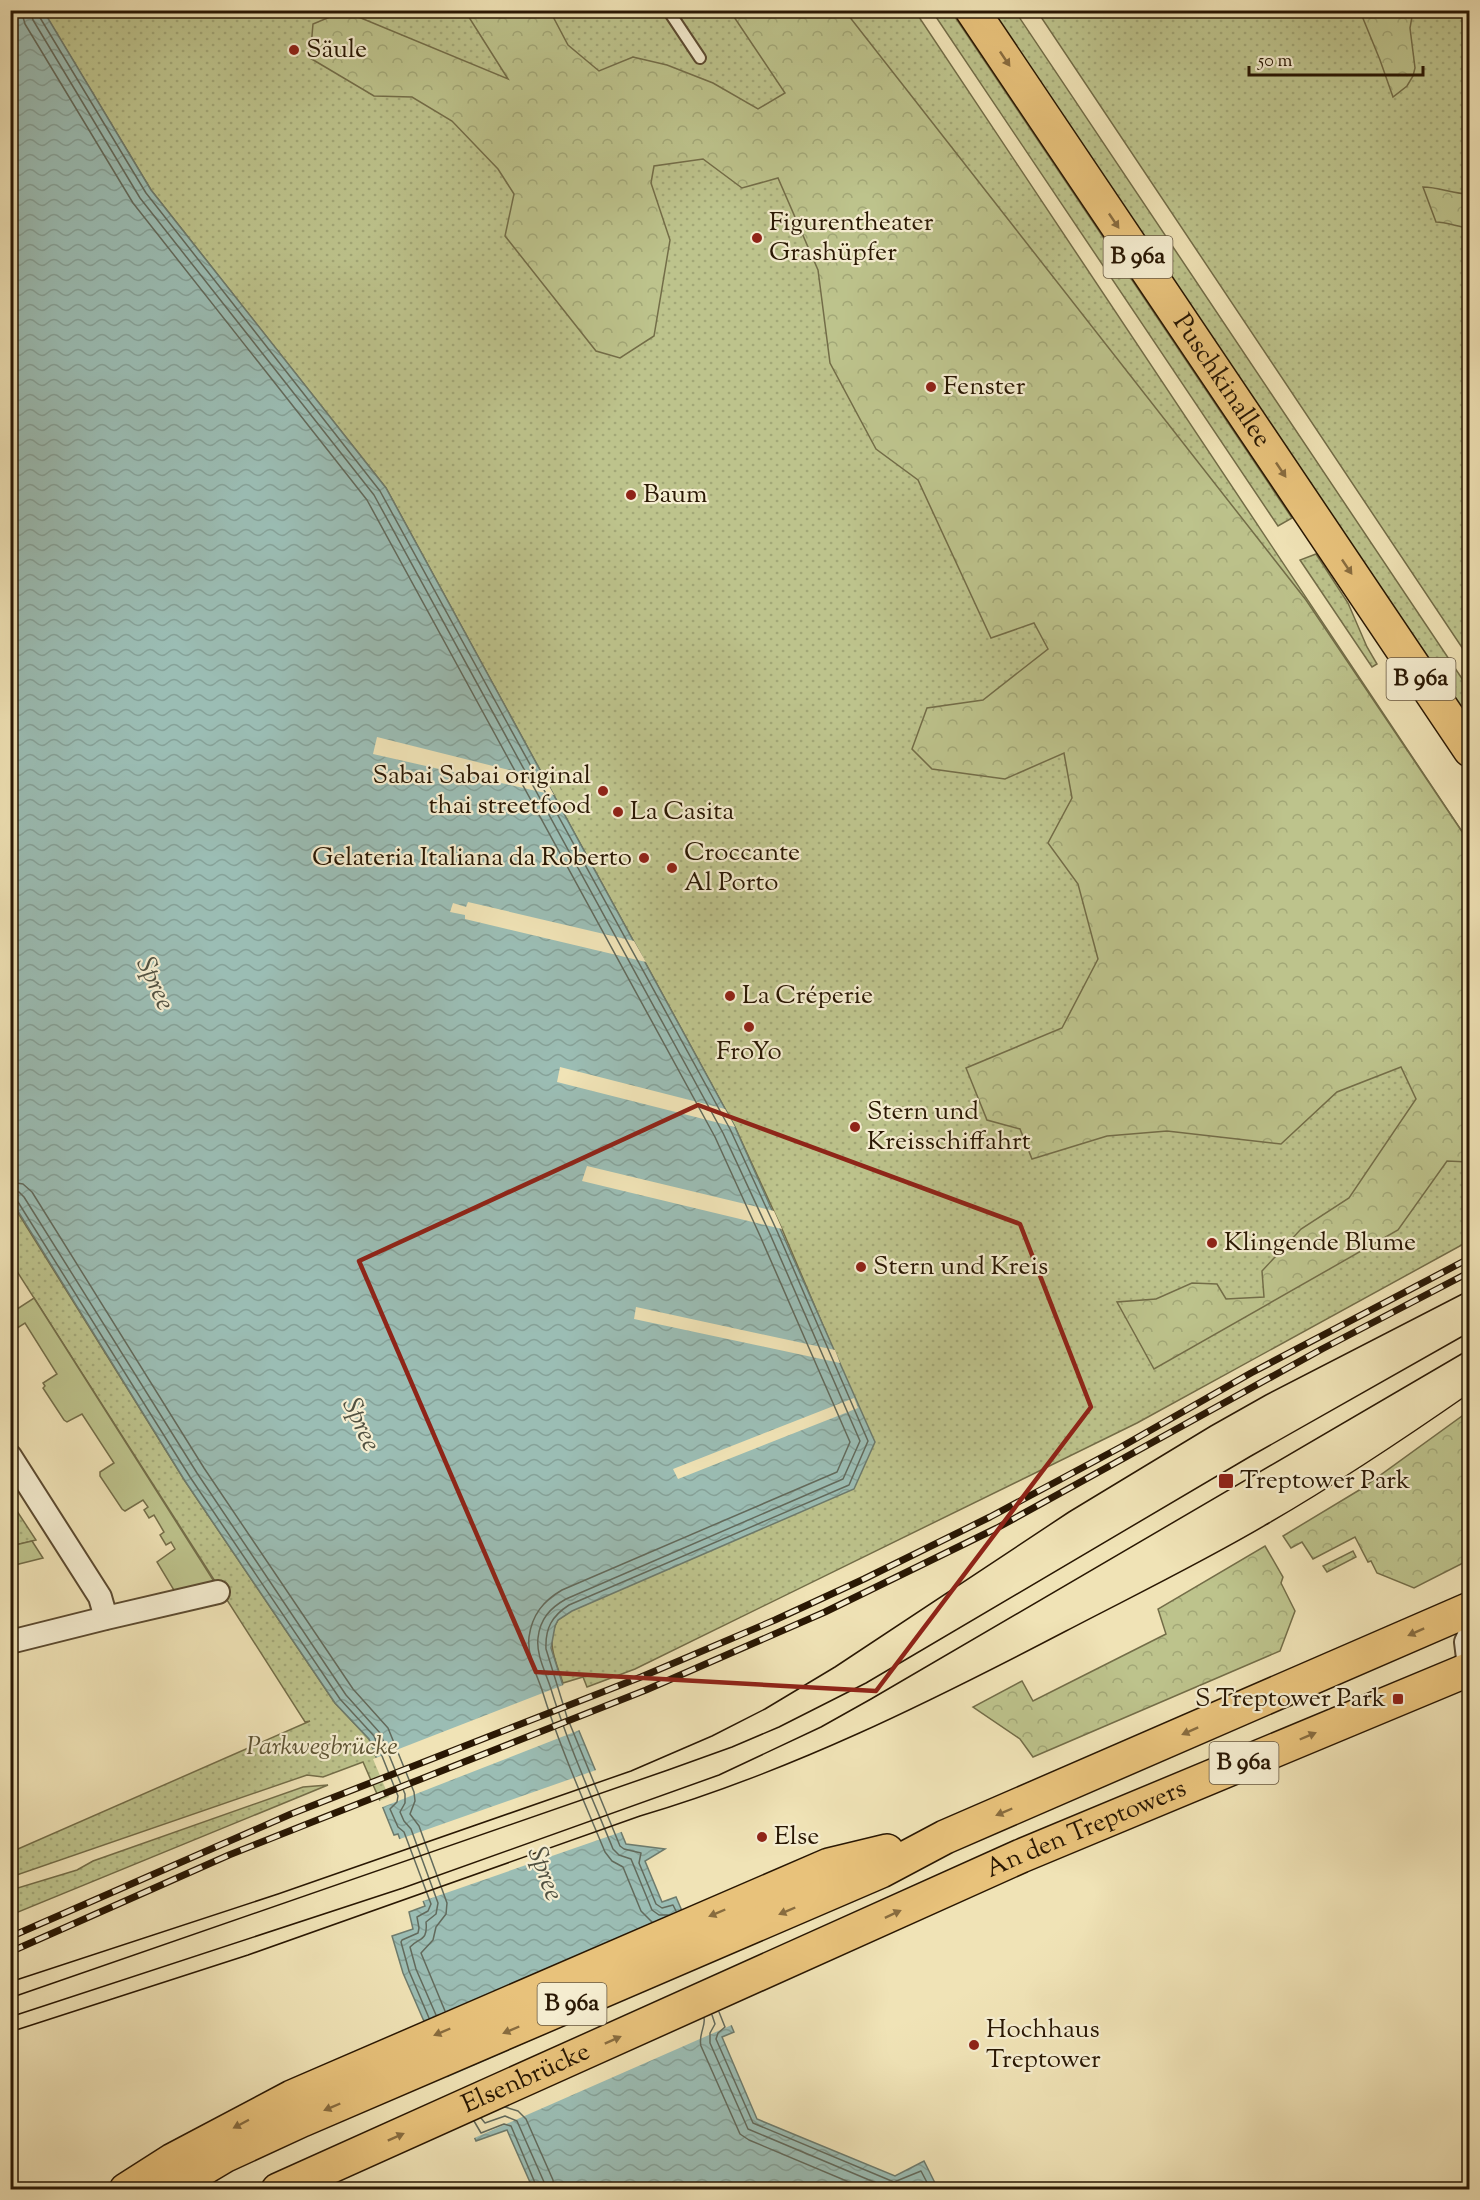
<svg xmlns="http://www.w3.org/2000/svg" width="1480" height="2200" font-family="'Sorts Mill Goudy',serif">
	<defs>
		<pattern id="grass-dots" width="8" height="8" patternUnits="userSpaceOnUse" patternTransform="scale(1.5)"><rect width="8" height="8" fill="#bdc38c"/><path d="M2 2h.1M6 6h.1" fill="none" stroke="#a2a777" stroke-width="1.8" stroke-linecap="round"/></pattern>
		<pattern id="forest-crowns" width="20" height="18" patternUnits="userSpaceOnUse" patternTransform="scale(1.5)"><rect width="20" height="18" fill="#bdc38c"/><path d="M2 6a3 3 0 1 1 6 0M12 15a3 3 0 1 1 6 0" fill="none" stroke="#a2a777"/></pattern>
		<pattern id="water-waves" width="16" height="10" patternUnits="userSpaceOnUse" patternTransform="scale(1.5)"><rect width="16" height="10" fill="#9bbdb4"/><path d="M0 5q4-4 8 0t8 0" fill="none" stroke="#86a299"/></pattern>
	</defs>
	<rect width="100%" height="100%" fill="#f0e3b6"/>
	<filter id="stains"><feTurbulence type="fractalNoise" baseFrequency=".00333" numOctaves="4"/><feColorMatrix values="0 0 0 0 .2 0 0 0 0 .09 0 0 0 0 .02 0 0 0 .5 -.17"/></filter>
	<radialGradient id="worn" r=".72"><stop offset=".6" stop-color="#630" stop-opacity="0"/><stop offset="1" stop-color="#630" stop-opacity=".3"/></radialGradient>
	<path fill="url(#grass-dots)" stroke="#736d48" stroke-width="1.5" d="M43 11H915L1469 842V1241L1137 1423 635 1669 587 1687 583 1677 563 1683C556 1662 545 1641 558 1620L858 1408 782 1229 735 1127 386 488 151 190Z
		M932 11H951L1292 518 1278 526Z
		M991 11H1015L1469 689V723Z
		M1037 11H1469V658Z
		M1316 554 1348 603 1367 647 1377 664 1372 667 1300 560Z
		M10 1200 185 1481 335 1703 369 1739 393 1799 381 1803 363 1762 323 1777 307 1775 11 1877V1852L310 1721 305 1722 11 1262Z
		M11 1502 36 1540 11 1546Z
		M1353 1551 1356 1557 1327 1572 1323 1566Z
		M328 1785 11 1915V1890L77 1870 93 1861 303 1787Z"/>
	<path fill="url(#forest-crowns)" stroke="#736d48" stroke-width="1.5" d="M344 11 508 79 465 11H550L568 45 599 71 633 57 667 65 713 83 758 109 785 93 730 11H845L1306 600 1469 842V1162L1447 1161 1398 1230 1154 1369 1117 1302 1156 1299 1192 1283 1217 1284 1226 1299 1264 1297 1262 1271 1301 1229 1349 1198 1416 1099 1401 1067 1337 1092 1281 1144 1167 1131 1107 1136 1032 1159 1020 1129 987 1120 966 1068 1062 1028 1098 959 1078 884 1048 843 1072 798 1064 753 1005 779 932 769 912 749 927 708 983 700 1048 649 1034 623 991 638 918 480 876 449 830 363 818 270 778 178 742 188 703 159 654 166 651 183 670 240 654 336 620 358 596 351 505 236 514 194 498 169 452 121 412 97 374 96 310 58 313 24Z
		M1360 11H1413L1410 28 1415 68 1413 76 1407 86 1393 97 1380 60Z
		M1423 187C1439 187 1453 194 1469 194V228C1459 227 1446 222 1436 222Z
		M1469 1411V1560L1414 1588 1377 1573 1371 1561 1368 1562 1355 1537 1313 1559 1302 1542 1291 1548 1283 1536 1361 1489Z
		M1265 1546 1283 1577 1281 1583 1295 1611 1280 1651 1033 1757 1020 1739 973 1707 1022 1681 1033 1701 1166 1634 1158 1609Z"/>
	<path fill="#bdc38c" stroke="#736d48" stroke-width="1.5" d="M34 1298 215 1583 175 1592 157 1562 175 1549 171 1542 166 1545 160 1535 164 1532 154 1515 149 1518 144 1510 148 1507 143 1500 125 1511 122 1509 100 1476V1472L114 1463 82 1414 67 1422 64 1420 43 1388 45 1386 43 1383 57 1374 25 1323 11 1332V1313Z
		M32 1541 43 1558 11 1566V1546Z"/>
	<path fill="url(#water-waves)" stroke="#6d7b6d" stroke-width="1.5" d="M43 10 151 190 386 488 735 1127 875 1442 854 1489 572 1611 558 1620 555 1626 551 1648 572 1714 626 1844 665 1849 645 1861 662 1902 676 1897 734 2032 722 2037 757 2119 895 2176 924 2161 938 2189H533L507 2130 476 2141 403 1973 392 1936 413 1929 409 1912 425 1906 398 1834 394 1835 381 1803 393 1798 369 1739 335 1703 185 1481 11 1200 10 11Z"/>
	<path fill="#f0e3b6" d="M377 737 545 779 554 795 373 754Z
		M468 902 634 941 646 962 465 919V915L450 912 453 903 466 907Z
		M560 1067 725 1109 735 1127 557 1082Z
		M587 1166 774 1211 782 1229 582 1181Z
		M636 1307 835 1350 840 1363 634 1319Z
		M854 1398 858 1408 678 1479 673 1469Z
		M566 1684 582 1729 380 1808 379 1801 389 1797 373 1759Z
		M599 1769 624 1831 420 1902 397 1840Z
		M708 1963 734 2024 472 2139 446 2078Z"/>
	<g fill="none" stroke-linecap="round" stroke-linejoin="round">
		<path stroke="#626a5c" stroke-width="1.5" d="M21 10 25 24 133 203 367 500 715 1137 761 1238 850 1442 837 1472 562 1590C543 1601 532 1615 529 1637 527 1655 536 1673 542 1690 559 1745 583 1799 605 1852L612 1861 623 1867 641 1911 652 1922
			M30 10 33 20 140 198 374 495 723 1133 770 1234 860 1441 843 1479 566 1599C550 1608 540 1619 538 1638 536 1654 545 1671 550 1686 567 1742 591 1795 613 1849L619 1855 631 1859 652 1910 659 1915H668
			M38 10 39 16 146 193 380 491 730 1129 777 1231 868 1441 849 1485 569 1605C552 1616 545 1628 546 1649L567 1717 620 1846 624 1849 641 1853 639 1863 656 1904 662 1908 673 1905 676 1911
			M10 1182 23 1184 32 1192 204 1468 353 1689 388 1728 414 1792 415 1801 410 1814 419 1826 447 1903 446 1914 436 1927 433 1940 421 1953 445 2011
			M10 1191 19 1192 24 1197 197 1473 346 1695 380 1733 405 1794V1803L400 1812 404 1821 411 1829 438 1903 436 1914 426 1922C428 1941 420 1937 410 1947L416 1969 436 2015
			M10 1198 18 1202 190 1477 340 1699 374 1736 398 1796 397 1802 390 1809 398 1827 404 1832 431 1904 428 1911 417 1917 419 1928 418 1933 402 1940 401 1942 409 1971 429 2018
			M719 2012 725 2027 718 2033 716 2039 753 2123 894 2182 921 2171 931 2190
			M712 2015 715 2024 710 2033V2043L748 2129 893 2190
			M704 2018C706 2026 698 2035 701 2046L740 2134 749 2140 868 2190
			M505 2107 518 2111 526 2119 553 2180 554 2190
			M481 2118 485 2123 505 2116 517 2121 544 2182 545 2190
			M474 2121 481 2133 504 2124 511 2126 538 2190"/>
		<g stroke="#5b4a30" stroke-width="14">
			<path id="service" d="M668 10 700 58"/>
		</g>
		<g stroke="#5b4a30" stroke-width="26">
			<path id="minor" d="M10 1456 100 1597 106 1618
				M1470 1633 1466 1642 1470 1675
				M10 1642 106 1618 218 1592"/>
		</g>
		<g stroke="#291703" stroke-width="36">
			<g id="primary">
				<path id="s1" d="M972 10 1470 750"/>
				<path d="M126 2190 173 2160 292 2097 829 1865 887 1851"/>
				<path d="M167 2190 224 2156 302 2120 881 1871 945 1837 1470 1609"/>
				<path id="s2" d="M278 2190 1021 1856 1470 1669"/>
			</g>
		</g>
		<use href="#service" stroke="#f5edd0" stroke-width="10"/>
		<use href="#minor" stroke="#f5edd0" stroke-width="22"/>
		<use href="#primary" stroke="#e8c27b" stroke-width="33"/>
		<path stroke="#291703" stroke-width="1.5" d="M10 1982 278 1894 631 1771 712 1736 765 1709 835 1667 1069 1512 1211 1426 1266 1395 1470 1290
			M10 1998 668 1770 732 1747 779 1727 866 1683 1251 1456 1470 1332
			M10 2017 403 1888 719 1775 821 1727 871 1699 1470 1349
			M10 2032 248 1955 640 1816C789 1772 928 1703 1066 1631 1133 1596 1203 1562 1269 1523 1338 1483 1404 1439 1470 1393"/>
		<g stroke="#291703" stroke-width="7">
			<path id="rail" d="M10 1937 291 1814 641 1677 775 1620 864 1579 990 1517 1121 1447 1251 1373 1470 1258
				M10 1952 229 1855 646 1690 825 1612 997 1528 1322 1349 1470 1272"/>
		</g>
		<use href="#rail" stroke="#f5edd0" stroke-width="4.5" stroke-dasharray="14" stroke-linecap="butt"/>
	</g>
	<defs><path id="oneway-solid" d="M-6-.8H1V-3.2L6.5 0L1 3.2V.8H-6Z" transform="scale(1.5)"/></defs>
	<g fill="#886c3f">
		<use href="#oneway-solid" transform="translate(1005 59) rotate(56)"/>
		<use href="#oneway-solid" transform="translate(1114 221) rotate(56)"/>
		<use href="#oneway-solid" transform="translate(1281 470) rotate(56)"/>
		<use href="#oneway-solid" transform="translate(1347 567) rotate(56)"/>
		<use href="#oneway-solid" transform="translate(1416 1632) rotate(156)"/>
		<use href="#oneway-solid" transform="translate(1190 1731) rotate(156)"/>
		<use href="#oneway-solid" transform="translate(1308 1736) rotate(-23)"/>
		<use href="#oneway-solid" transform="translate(1004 1812) rotate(157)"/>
		<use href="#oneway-solid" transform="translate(787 1911) rotate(157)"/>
		<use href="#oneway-solid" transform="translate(717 1913) rotate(157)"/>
		<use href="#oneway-solid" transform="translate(893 1914) rotate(-25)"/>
		<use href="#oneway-solid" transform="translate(511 2030) rotate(157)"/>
		<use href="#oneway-solid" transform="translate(442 2032) rotate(157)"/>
		<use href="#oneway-solid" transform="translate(613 2040) rotate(-24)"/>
		<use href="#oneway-solid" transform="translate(332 2107) rotate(157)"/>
		<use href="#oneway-solid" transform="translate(241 2124) rotate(152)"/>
		<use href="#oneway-solid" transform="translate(396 2137) rotate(-24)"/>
	</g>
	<path fill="none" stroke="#8f2418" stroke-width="4.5" stroke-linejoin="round" d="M698 1105 1020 1224 1091 1407 876 1691 536 1672 359 1261Z"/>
	<g fill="#8f2418" stroke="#f5edd0" stroke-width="2">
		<circle cx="294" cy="50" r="6"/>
		<circle cx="757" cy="238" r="6"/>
		<circle cx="931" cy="387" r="6"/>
		<circle cx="631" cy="495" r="6"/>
		<circle cx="603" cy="791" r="6"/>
		<circle cx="618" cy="812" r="6"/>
		<circle cx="644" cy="858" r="6"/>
		<circle cx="672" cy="868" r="6"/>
		<circle cx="730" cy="996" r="6"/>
		<circle cx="749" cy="1027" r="6"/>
		<circle cx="855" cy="1127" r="6"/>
		<circle cx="1212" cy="1243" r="6"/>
		<circle cx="861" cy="1267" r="6"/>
		<rect x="1218" y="1473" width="16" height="16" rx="3"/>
		<rect x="1392" y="1693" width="12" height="12" rx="3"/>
		<circle cx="762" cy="1837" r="6"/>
		<circle cx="974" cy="2045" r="6"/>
	</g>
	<g text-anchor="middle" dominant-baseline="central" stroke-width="4.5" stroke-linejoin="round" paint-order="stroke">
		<g fill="#f5edd0" stroke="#665740" stroke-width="1.5">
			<rect x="1103.5" y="236" width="69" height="42" rx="4.5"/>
			<rect x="1386.5" y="658" width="69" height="42" rx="4.5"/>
			<rect x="1209.5" y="1742" width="69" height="42" rx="4.5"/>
			<rect x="537.5" y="1983" width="69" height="42" rx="4.5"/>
		</g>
		<g font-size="24" font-weight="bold" fill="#291703">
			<text x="1138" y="257">B 96a</text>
			<text x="1421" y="679">B 96a</text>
			<text x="1244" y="1763">B 96a</text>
			<text x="572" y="2004">B 96a</text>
		</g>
		<g font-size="26" fill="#291703" stroke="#f5edd0" text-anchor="start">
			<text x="306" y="50">Säule</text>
			<text x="769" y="223">Figurentheater<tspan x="769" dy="30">Grashüpfer</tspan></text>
			<text x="943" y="387">Fenster</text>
			<text x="643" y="495">Baum</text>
			<text x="591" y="776" text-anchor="end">Sabai Sabai original<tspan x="591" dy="30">thai streetfood</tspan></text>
			<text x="630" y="812">La Casita</text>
			<text x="684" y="853">Croccante<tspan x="684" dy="30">Al Porto</tspan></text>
			<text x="632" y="858" text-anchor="end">Gelateria Italiana da Roberto</text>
			<text x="742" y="996">La Créperie</text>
			<text x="749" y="1052" text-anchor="middle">FroYo</text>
			<text x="867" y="1112">Stern und<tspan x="867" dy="30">Kreisschiffahrt</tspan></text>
			<text x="1224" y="1243">Klingende Blume</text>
			<text x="873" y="1267">Stern und Kreis</text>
			<text x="1240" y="1481">Treptower Park</text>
			<text x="1386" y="1699" text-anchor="end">S Treptower Park</text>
			<text x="774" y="1837">Else</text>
			<text x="986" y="2030">Hochhaus<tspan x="986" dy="30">Treptower</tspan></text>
		</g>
		<g font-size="26" fill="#291703" stroke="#f5edd0">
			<text stroke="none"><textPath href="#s1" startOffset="447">Puschkinallee</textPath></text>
			<text stroke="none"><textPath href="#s2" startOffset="885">An den Treptowers</textPath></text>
			<text stroke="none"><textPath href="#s2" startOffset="272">Elsenbrücke</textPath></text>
		</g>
		<g font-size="26" font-style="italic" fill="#5d5333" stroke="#f5edd0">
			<text x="322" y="1747">Parkwegbrücke</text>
		</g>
		<g font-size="27" font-style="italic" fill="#515141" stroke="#f5edd0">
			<text transform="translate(154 984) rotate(65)">Spree</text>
			<text transform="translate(360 1425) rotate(65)">Spree</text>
			<text transform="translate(544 1874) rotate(69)">Spree</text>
		</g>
	</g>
	<rect width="1480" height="2200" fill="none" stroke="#f0e3b6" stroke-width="36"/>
	<rect x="12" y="12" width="1456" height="2176" fill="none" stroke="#291703" stroke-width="3"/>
	<rect x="18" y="18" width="1444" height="2164" fill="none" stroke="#291703" stroke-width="1.5"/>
	<path d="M1249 66v9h174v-9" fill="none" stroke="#291703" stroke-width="3"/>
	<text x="1258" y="66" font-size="18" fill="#291703" stroke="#f5edd0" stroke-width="4.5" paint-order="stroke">50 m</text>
	<rect width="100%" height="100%" filter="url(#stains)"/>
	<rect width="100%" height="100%" fill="url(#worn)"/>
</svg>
